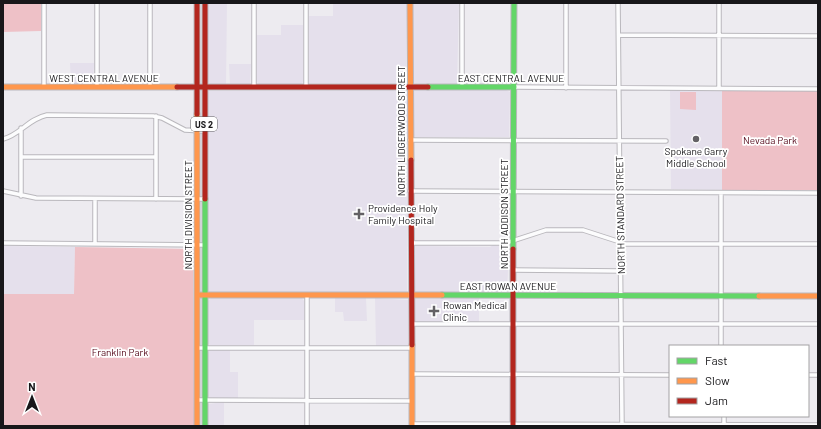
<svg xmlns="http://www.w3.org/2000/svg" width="821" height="429" font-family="Barlow,sans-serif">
	<rect width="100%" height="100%" fill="#edebf0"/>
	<path fill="#e5e0ec" d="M207 3H227L226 85H211L207 81Z
		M333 3H407L406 84 309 83V16H333Z
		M413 3H459L457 84 414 83Z
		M281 25H303V82L300 85 259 84 257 82V35H281Z
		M70 63H94L93 84H71Z
		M229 64H251L250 84 230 85Z
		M506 90 510 92 509 137H407V293H210L208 290 207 93 209 91Z
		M670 90 722 91V190L671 189Z
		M493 245 509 247 507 293 414 292 415 265 413 247 415 246 490 247Z
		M3 246 75 247 74 294H3Z
		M211 298H302L304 301V320H254V345H210L208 344 207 302Z
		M335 298H366L367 321H344L343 312H335Z
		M375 298 408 300V345L376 346Z
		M479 298V322H416L413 320 415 299Z
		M210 350H230V372H238V398H210L208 396V352Z
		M224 402V425L231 426H207L208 404Z"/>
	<path fill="#eec1c7" d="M3 3H41V31L3 32Z
		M725 90H818V190H722V91Z
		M680 92H696V110L680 109Z
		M75 247 193 249 194 426H3V294H74Z"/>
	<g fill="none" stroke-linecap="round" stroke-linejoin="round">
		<g stroke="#bab8bd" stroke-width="5.5">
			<path id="street" d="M44 3V87
				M97 3V87
				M150 3V87
				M462 3V87
				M618 3 622 426
				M719 3V88
				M619 35 818 36
				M254 87V3
				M306 87V3
				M514 87 818 89
				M566 88V3
				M156 116V199
				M3 139C20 135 28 119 47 115L153 116 162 118 185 130 204 131
				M410 140 666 141
				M21 157H156
				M3 191 36 198 204 199
				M410 191 818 193
				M721 193V346
				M21 196V128
				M95 199V244
				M3 243 205 245
				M411 243H506L546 230H583L620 242
				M620 244H818
				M513 270 621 271
				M307 295V426
				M412 324H818
				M197 348H411
				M412 374 670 375
				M808 375H818
				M197 400 412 401
				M724 416V426
				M412 424 818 425"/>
		</g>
		<g stroke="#bab8bd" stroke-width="7">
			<path id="fast" d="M428 87H514
				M205 199V426
				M513 249 514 3
				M442 295 759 296"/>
		</g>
		<g stroke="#bab8bd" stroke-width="7">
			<path id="slow" d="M410 3 411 160
				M3 87H177
				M197 114V426
				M197 295H442
				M759 296H818
				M412 345V426"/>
		</g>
		<g stroke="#bab8bd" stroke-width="7">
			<path id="jam" d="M197 3V114
				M205 3V199
				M177 87H428
				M411 160 412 345
				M513 426V249"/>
		</g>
		<use href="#street" stroke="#fcfcfd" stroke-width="3.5"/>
		<use href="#fast" stroke="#63d668" stroke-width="5"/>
		<use href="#slow" stroke="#ff974d" stroke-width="5"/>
		<use href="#jam" stroke="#b3261e" stroke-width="5"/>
	</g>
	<g fill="#636165" stroke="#fff" stroke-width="1.5">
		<circle cx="696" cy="139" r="4"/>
		<path d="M357 208h4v4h4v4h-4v4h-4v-4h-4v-4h4z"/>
		<path d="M432 305h4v4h4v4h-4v4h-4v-4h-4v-4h4z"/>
	</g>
	<g text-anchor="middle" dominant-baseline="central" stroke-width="3.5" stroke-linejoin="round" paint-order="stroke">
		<rect fill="#fff" stroke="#5d5d5f" stroke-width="1" x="191" y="117" width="26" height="14" rx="3"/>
		<g font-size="9" font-weight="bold" fill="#18171a">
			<text x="204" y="124">US 2</text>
		</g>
		<g font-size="10" fill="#18171a" stroke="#fff">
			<text x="104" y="78">WEST CENTRAL AVENUE</text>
			<text x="511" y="78">EAST CENTRAL AVENUE</text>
			<text transform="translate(401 131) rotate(-90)">NORTH LIDGERWOOD STREET</text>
			<text transform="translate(504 214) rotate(-90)">NORTH ADDISON STREET</text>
			<text transform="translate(188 215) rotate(-90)">NORTH DIVISION STREET</text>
			<text transform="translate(620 215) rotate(-91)">NORTH STANDARD STREET</text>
			<text x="508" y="286">EAST ROWAN AVENUE</text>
		</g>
		<g font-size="10" fill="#570c1d" stroke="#fff">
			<text x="770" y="140">Nevada Park</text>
			<text x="120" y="352">Franklin Park</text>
		</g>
		<g font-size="10" fill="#18171a" stroke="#fff" text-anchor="start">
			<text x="696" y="151" text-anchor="middle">Spokane Garry<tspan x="696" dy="12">Middle School</tspan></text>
			<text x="368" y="208">Providence Holy<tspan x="368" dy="12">Family Hospital</tspan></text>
			<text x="443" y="305">Rowan Medical<tspan x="443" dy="12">Clinic</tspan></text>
		</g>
	</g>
	<rect width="821" height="429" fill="none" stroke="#18171a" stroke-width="8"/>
	<rect x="669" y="345" width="140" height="72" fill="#ffffff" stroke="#a3a2a3"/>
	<rect x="677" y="358" width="20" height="6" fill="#63d668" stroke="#a3a2a3"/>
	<text x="705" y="365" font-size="12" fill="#18171a">Fast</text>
	<rect x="677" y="378" width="20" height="6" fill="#ff974d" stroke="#a3a2a3"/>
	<text x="705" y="385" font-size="12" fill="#18171a">Slow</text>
	<rect x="677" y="398" width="20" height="6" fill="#b3261e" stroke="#a3a2a3"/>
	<text x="705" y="405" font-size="12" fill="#18171a">Jam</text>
	<g transform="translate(32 397)" stroke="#ffffff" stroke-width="3" paint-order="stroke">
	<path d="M0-3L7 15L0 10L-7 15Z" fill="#18171a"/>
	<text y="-6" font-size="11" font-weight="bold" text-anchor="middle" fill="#18171a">N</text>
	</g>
</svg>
